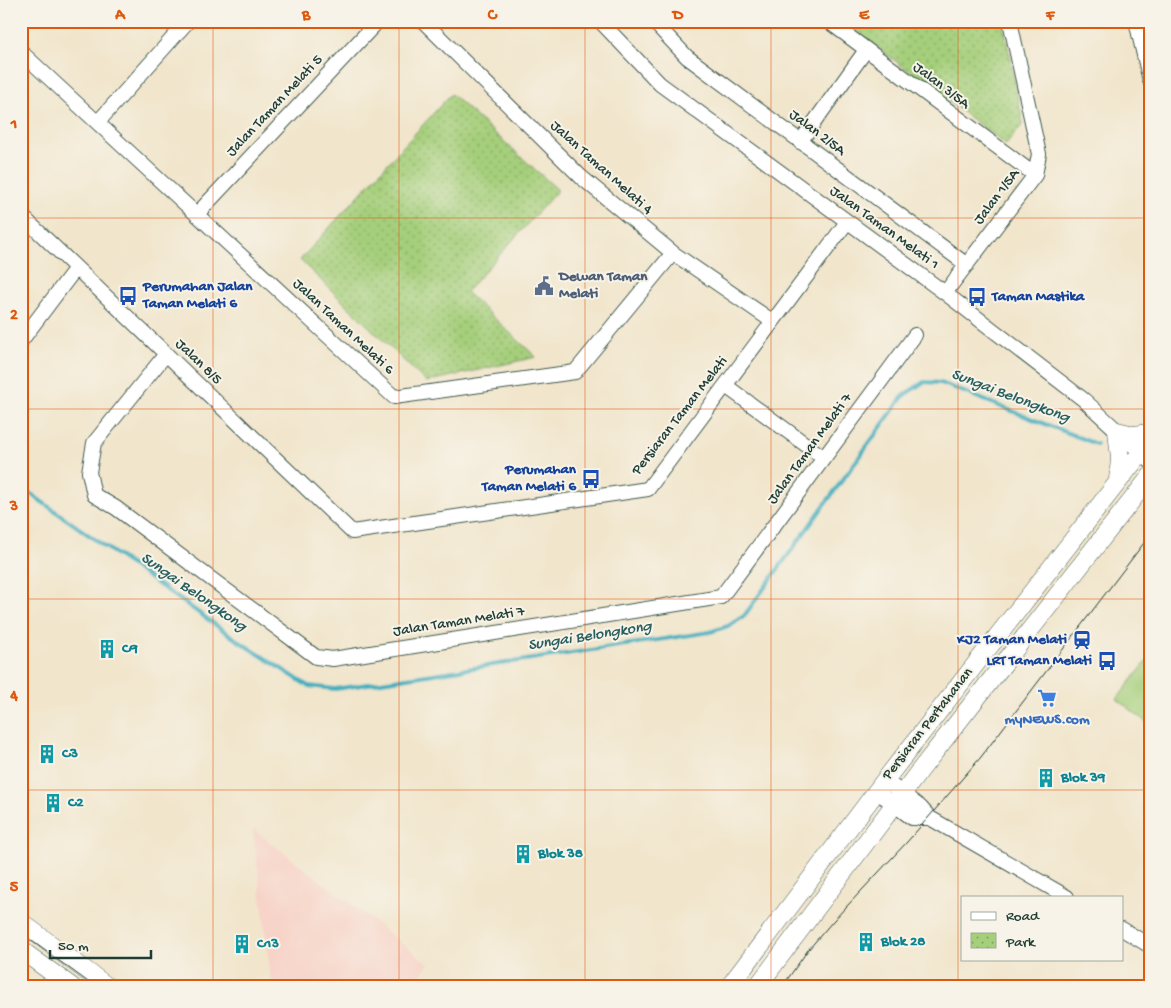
<svg xmlns="http://www.w3.org/2000/svg" width="1171" height="1008" font-family="'Gochi Hand',sans-serif">
	<defs>
		<pattern id="park-dots" width="8" height="8" patternUnits="userSpaceOnUse" patternTransform="scale(1.25)"><rect width="8" height="8" fill="#a6cf7b"/><path d="M2 2h.1M6 6h.1" fill="none" stroke="#87a966" stroke-width="1.8" stroke-linecap="round"/></pattern>
	</defs>
	<rect width="100%" height="100%" fill="#f7f3e8"/>
	<filter id="ink" filterUnits="userSpaceOnUse"><feTurbulence type="fractalNoise" baseFrequency=".02" numOctaves="2"/><feDisplacementMap in="SourceGraphic" scale="10" xChannelSelector="R" yChannelSelector="G"/><feConvolveMatrix kernelMatrix="1 2 1 2 8 2 1 2 1" color-interpolation-filters="sRGB"/></filter>
	<filter id="wash" filterUnits="userSpaceOnUse"><feTurbulence type="fractalNoise" baseFrequency=".0096" numOctaves="4" result="noise"/><feDisplacementMap in="SourceGraphic" scale="20" xChannelSelector="R" yChannelSelector="G"/><feGaussianBlur stdDeviation="1.12" result="paint"/><feColorMatrix in="noise" values="0 0 0 0 0 0 0 0 0 0 0 0 0 0 0 0 0 1.4 0 .05"/><feComposite in="paint" operator="in"/></filter>
	<g filter="url(#wash)">
		<rect width="100%" height="100%" fill="#f1e5cb"/>
		<path fill="#f7d1c6" d="M253 829 429 964 413 987H272Z"/>
		<path fill="url(#park-dots)" stroke="#628658" d="M843 21H1001L1005 32 1023 124 1006 145Z
			M451 94 558 190 466 292 536 357 426 382 300 260Z"/>
		<path fill="#a6cf7b" stroke="#628658" d="M1150 657V725L1117 699Z"/>
		<g fill="none" stroke-linecap="round" stroke-linejoin="round">
			<path stroke="#41aebf" stroke-width="4" d="M21 487 237 640 308 686 335 689 710 632 728 626 744 616 904 395 924 382 941 383 1096 444"/>
		</g>
	</g>
	<g filter="url(#ink)">
		<g fill="none" stroke-linecap="round" stroke-linejoin="round">
			<g stroke="#3e564b" stroke-width="16">
				<path id="minor" d="M423 21 581 177 673 253 772 321
					M600 21 660 84 945 293 1084 400 1150 461
					M653 21 687 57 967 265
					M828 21 1035 175
					M1136 21 1150 81
					M21 52 394 397 575 372 673 253
					M98 122 188 21
					M800 142 866 50
					M197 214 378 21
					M21 215 352 532 648 489 847 222
					M945 293 1035 175 1039 154 1010 21
					M21 341 76 268
					M166 354 94 443 89 472 94 495 116 508 316 657 333 659 721 597 915 335
					M726 386 824 458
					M885 780 920 807 930 818 1067 897
					M876 791 912 818H930
					M1122 929 1150 946"/>
			</g>
			<g stroke="#3e564b" stroke-width="19">
				<path id="major" d="M1118 480 1120 458 1117 431 1134 435 1150 433
					M21 922 108 987
					M21 950 72 987
					M729 987 885 780 1150 441
					M757 987 918 773 1150 477"/>
			</g>
			<use href="#minor" stroke="#fff" stroke-width="14"/>
			<use href="#major" stroke="#fff" stroke-width="18"/>
			<path stroke="#1f3d34" stroke-width="1" d="M21 933 95 987
				M782 987 808 950 833 921 907 842 981 757 1150 535"/>
		</g>
	</g>
	<path fill="none" stroke="#de580e" stroke-width="1" stroke-opacity="0.55" d="M213 21V987M399 21V987M585 21V987M771 21V987M958 21V987M21 218H1150M21 409H1150M21 599H1150M21 790H1150"/>
	<defs>
		<g id="civic-bare" transform="scale(1.5)"><path d="M-.6-6.5H3V-4.5H.6V-3L4-1V1h2V6H-6V1h2V-1L-.6-3ZM-1.2 2.5V6h2.4V2.5Z" fill="#5c6f8a" stroke="#f7f3e8" stroke-width="2.5" paint-order="stroke"/></g>
		<g id="bus-bare" transform="scale(1.5)"><path d="M-5-6H5V4H4V6H2V4H-2V6H-4V4H-5ZM-3.5-4V0h7V-4ZM-3.5 1.2v1.5H-2V1.2ZM2 1.2v1.5H3.5V1.2Z" fill="#1a4fb4" stroke="#f7f3e8" stroke-width="2.5" paint-order="stroke"/></g>
		<g id="station-bare" transform="scale(1.5)"><path d="M-3-6H3Q5-6 5-4V2Q5 4 3 4L4.5 6H3L1.5 4h-3L-3 6H-4.5L-3 4Q-5 4-5 2V-4Q-5-6-3-6ZM-3.5-4v3h7v-3ZM-3.5 1v1.5H-2V1ZM2 1v1.5H3.5V1Z" fill="#1a4fb4" stroke="#f7f3e8" stroke-width="2.5" paint-order="stroke"/></g>
		<g id="building-bare" transform="scale(1.5)"><path d="M-4-6H4V6H1V3H-1V6H-4ZM-2.5-4.3h1.7v1.8h-1.7ZM.8-4.3h1.7v1.8H.8ZM-2.5-1h1.7V.8h-1.7ZM.8-1h1.7V.8H.8Z" fill="#0f9aa8" stroke="#f7f3e8" stroke-width="2.5" paint-order="stroke"/></g>
		<g id="supermarket-bare" transform="scale(1.5)"><path d="M-6-5.5h2.5l.6 2H6L4.5 2H-2.5L-4.4-4H-6ZM-1.5 3.2a1.3 1.3 0 1 0 .1 0ZM3 3.2a1.3 1.3 0 1 0 .1 0Z" fill="#3f7fe0" stroke="#f7f3e8" stroke-width="2.5" paint-order="stroke"/></g>
	</defs>
	<g fill-rule="evenodd">
		<use href="#civic-bare" x="544" y="286"/>
		<use href="#bus-bare" x="128" y="296"/>
		<use href="#bus-bare" x="977" y="297"/>
		<use href="#bus-bare" x="591" y="479"/>
		<use href="#station-bare" x="1082" y="640"/>
		<use href="#building-bare" x="107" y="649"/>
		<use href="#bus-bare" x="1107" y="661"/>
		<use href="#supermarket-bare" x="1047" y="698"/>
		<use href="#building-bare" x="47" y="754"/>
		<use href="#building-bare" x="1046" y="778"/>
		<use href="#building-bare" x="53" y="803"/>
		<use href="#building-bare" x="523" y="854"/>
		<use href="#building-bare" x="866" y="942"/>
		<use href="#building-bare" x="242" y="944"/>
	</g>
	<g text-anchor="middle" dominant-baseline="central" stroke-width="4" stroke-linejoin="round" paint-order="stroke">
		<g font-size="15" fill="#1f3d34" stroke="#f7f3e8">
			<text transform="translate(941 86) rotate(37)">Jalan 3/5A</text>
			<text transform="translate(275 106) rotate(-47)">Jalan Taman Melati 5</text>
			<text transform="translate(817 133) rotate(37)">Jalan 2/5A</text>
			<text transform="translate(601 168) rotate(42)">Jalan Taman Melati 4</text>
			<text transform="translate(997 197) rotate(-53)">Jalan 1/5A</text>
			<text transform="translate(884 228) rotate(36)">Jalan Taman Melati 1</text>
			<text transform="translate(343 327) rotate(43)">Jalan Taman Melati 6</text>
			<text transform="translate(198 362) rotate(44)">Jalan 8/5</text>
			<text transform="translate(680 416) rotate(-52)">Persiaran Taman Melati</text>
			<text transform="translate(810 449) rotate(-54)">Jalan Taman Melati 7</text>
			<text transform="translate(459 622) rotate(-9)">Jalan Taman Melati 7</text>
			<text transform="translate(928 724) rotate(-52)">Persiaran Pertahanan</text>
		</g>
		<g font-size="15" font-weight="bold" fill="#4e5e75" stroke="#f7f3e8" text-anchor="start">
			<text x="559" y="277">Dewan Taman<tspan x="559" dy="17">Melati</tspan></text>
		</g>
		<g font-size="15" font-weight="bold" fill="#164399" stroke="#f7f3e8" text-anchor="end">
			<text x="143" y="287" text-anchor="start">Perumahan Jalan<tspan x="143" dy="17">Taman Melati 6</tspan></text>
			<text x="992" y="297" text-anchor="start">Taman Mastika</text>
			<text x="576" y="470">Perumahan<tspan x="576" dy="17">Taman Melati 6</tspan></text>
			<text x="1067" y="640">KJ2 Taman Melati</text>
			<text x="1092" y="661">LRT Taman Melati</text>
		</g>
		<g font-size="15" font-weight="bold" fill="#0d838f" stroke="#f7f3e8" text-anchor="start">
			<text x="122" y="649">C9</text>
			<text x="62" y="754">C3</text>
			<text x="1061" y="778">Blok 39</text>
			<text x="68" y="803">C2</text>
			<text x="538" y="854">Blok 38</text>
			<text x="881" y="942">Blok 28</text>
			<text x="257" y="944">C13</text>
		</g>
		<g font-size="15" font-weight="bold" fill="#366cbe" stroke="#f7f3e8">
			<text x="1047" y="720">myNEWS.com</text>
		</g>
		<g font-size="16" font-style="italic" fill="#295f5e" stroke="#f7f3e8">
			<text transform="translate(1010 397) rotate(21)">Sungai Belongkong</text>
			<text transform="translate(193 593) rotate(35)">Sungai Belongkong</text>
			<text transform="translate(590 637) rotate(-9)">Sungai Belongkong</text>
		</g>
	</g>
	<rect width="1171" height="1008" fill="none" stroke="#f7f3e8" stroke-width="55"/>
	<rect x="961" y="896" width="162" height="65" fill="#f7f3e8" stroke="#a1aaa0"/>
	<rect x="971" y="912" width="25" height="8" fill="#ffffff" stroke="#a1aaa0"/>
	<text x="1006" y="920" font-size="15" fill="#1f3d34">Road</text>
	<rect x="971" y="933" width="25" height="15" fill="url(#park-dots)" stroke="#a1aaa0"/>
	<text x="1006" y="946" font-size="15" fill="#1f3d34">Park</text>
	<path d="M50 950v8h101v-8" fill="none" stroke="#1f3d34" stroke-width="2.5"/>
	<text x="58" y="950" font-size="15" fill="#1f3d34" stroke="#f7f3e8" stroke-width="4" paint-order="stroke">50 m</text>
	<rect x="28" y="28" width="1116" height="952" fill="none" stroke="#de580e" stroke-width="2"/>
	<g font-size="16" text-anchor="middle" font-weight="bold" fill="#de580e">
		<text x="120" y="19">A</text>
		<text x="306" y="19">B</text>
		<text x="492" y="19">C</text>
		<text x="678" y="19">D</text>
		<text x="864" y="19">E</text>
		<text x="1050" y="19">F</text>
		<text x="14" y="128">1</text>
		<text x="14" y="319">2</text>
		<text x="14" y="510">3</text>
		<text x="14" y="700">4</text>
		<text x="14" y="891">5</text>
	</g>
</svg>
